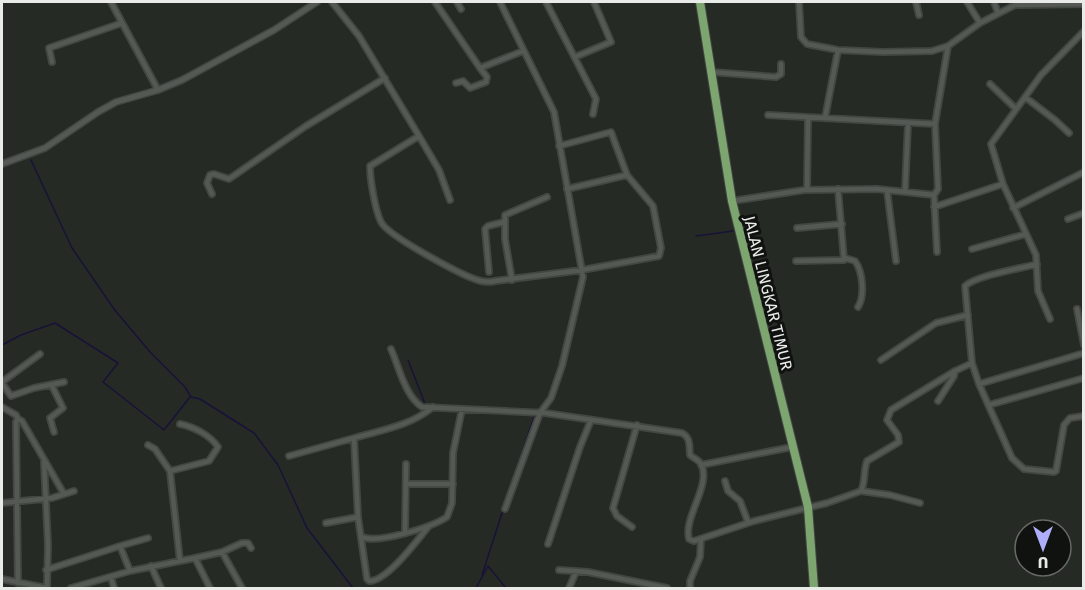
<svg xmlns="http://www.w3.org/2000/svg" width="1085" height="590" font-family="'Fira Sans',sans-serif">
	<rect width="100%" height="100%" fill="#262a25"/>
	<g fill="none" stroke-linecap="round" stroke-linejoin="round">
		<path stroke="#171338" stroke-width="1.5" d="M31 160 72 248 114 309 150 352 185 387 191 397 200 399 254 433 278 465 307 528 353 588
			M696 236 733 231
			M2 345 21 335 55 323 118 363 103 382 164 430 190 397
			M408 360 425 404
			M511 485 534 417
			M482 575 503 510
			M476 588 488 566 506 588"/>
		<g stroke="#434742" stroke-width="8">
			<path id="minor" d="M111 2 158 90
				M332 2 359 36 419 136 439 170 450 200
				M435 2 480 68 523 51
				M457 2 461 9
				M500 2 554 112 583 277 562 366 551 398 540 413 505 509
				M546 2 596 99 593 114
				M799 2 801 37 807 44 838 50 883 52 932 51 948 46 980 23 1015 5 1084 4
				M916 2 919 15
				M967 2 980 23
				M994 2 998 13
				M575 57 611 42 594 2
				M52 62 49 48 122 23
				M711 72 776 77 781 74V64
				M456 83 463 81 470 88 486 82 487 77 480 68
				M990 84 1015 108
				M1025 97 1055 120 1069 133
				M768 115 935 124
				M825 118 838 50
				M419 136 370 166C370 179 375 210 381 222 388 236 464 277 481 281 486 282 491 282 495 281L582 270 659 256 661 248 653 206 627 175 567 189
				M559 146 611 132 627 175
				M807 190 808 118
				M887 190 896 261
				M905 191 908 124
				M212 194 207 183 210 175 214 174 229 179 306 126 385 78
				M732 201 804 190 877 189 934 195
				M934 207 1003 184
				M1013 208 1084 172
				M1068 219 1084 213
				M797 228 842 224
				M972 249 1026 234
				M937 252 934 195 938 189 935 124 948 46
				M845 258 855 261C863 272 865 296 858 307
				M796 261 844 260 838 189
				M489 272 485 229 488 226 504 222
				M512 280 505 239V215L547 197
				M1077 309 1084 345
				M1050 319 1038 291 1036 255 1003 184 991 144 1041 75 1084 31
				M391 349C399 367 405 396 422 407L545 413 682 433C691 438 689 446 690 455 693 458 699 460 701 464 712 485 683 517 689 539L694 541 754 521 827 503 861 491C866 481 863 471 867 461L899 442 898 435 887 420 891 410 955 371 972 363 965 286C978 275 1019 269 1037 264
				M881 360 936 323 968 315
				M972 363 979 384 1012 458 1024 469 1054 472 1056 471 1064 425 1070 418 1084 416
				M2 382 40 354
				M2 383 11 396 34 388 64 382
				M979 384 1084 353
				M52 386 63 408 50 418 54 432
				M938 401 954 376 955 371
				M989 405 1084 378
				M2 407 16 415 18 419
				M180 424C194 427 210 435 218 447L209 461 170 471 180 561
				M148 445 155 449 170 471
				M289 456 354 438
				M44 462 48 545 47 588
				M701 465 792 447
				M725 481 728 491 740 501 748 522
				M406 484H453
				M861 491 890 495 920 503
				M2 503 52 498 74 491
				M326 523 358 517
				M429 526C418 539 387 582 369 581L367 579 358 517 354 438C382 430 410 426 433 407
				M632 527 617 516 613 508 637 425
				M405 533 406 464
				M362 537C378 544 432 527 447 517L452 503 453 453 462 409
				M548 544 580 447 591 420
				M120 546 148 538
				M222 552 242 588
				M195 558 210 588
				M151 566 161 588
				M46 570 120 546 130 571
				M559 570 588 572 667 588
				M111 577 114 588
				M2 579 46 588
				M18 583 16 422 18 419 22 421 64 494
				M71 588 130 571 195 558 222 552 242 543H248L251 548
				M569 588 576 572
				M690 588V581L700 557 701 539"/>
		</g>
		<g stroke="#434742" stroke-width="8">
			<path id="tertiary" d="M2 164 45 148 98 112 116 102 158 90 182 80 274 30 317 2"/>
		</g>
		<g stroke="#434742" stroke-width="10">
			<path id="trunk" d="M700 2 732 201 808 507 814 588"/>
		</g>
		<use href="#minor" stroke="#555954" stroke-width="4.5"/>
		<use href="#tertiary" stroke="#555954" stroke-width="5"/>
		<use href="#trunk" stroke="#7da56f" stroke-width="8"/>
	</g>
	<g text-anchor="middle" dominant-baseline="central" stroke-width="6" stroke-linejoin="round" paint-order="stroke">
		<g font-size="16" fill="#e8ebe7" stroke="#101210">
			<text transform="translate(768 293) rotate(76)">JALAN LINGKAR TIMUR</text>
		</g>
	</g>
	<rect width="1085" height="590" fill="none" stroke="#e8ebe7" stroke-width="6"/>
	<g transform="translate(1043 548) rotate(180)"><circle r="28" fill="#101210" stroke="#666966" stroke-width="1.5"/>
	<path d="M0-4.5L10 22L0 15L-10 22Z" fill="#afaefa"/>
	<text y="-9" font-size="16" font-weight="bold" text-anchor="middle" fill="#e8ebe7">U</text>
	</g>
</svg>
